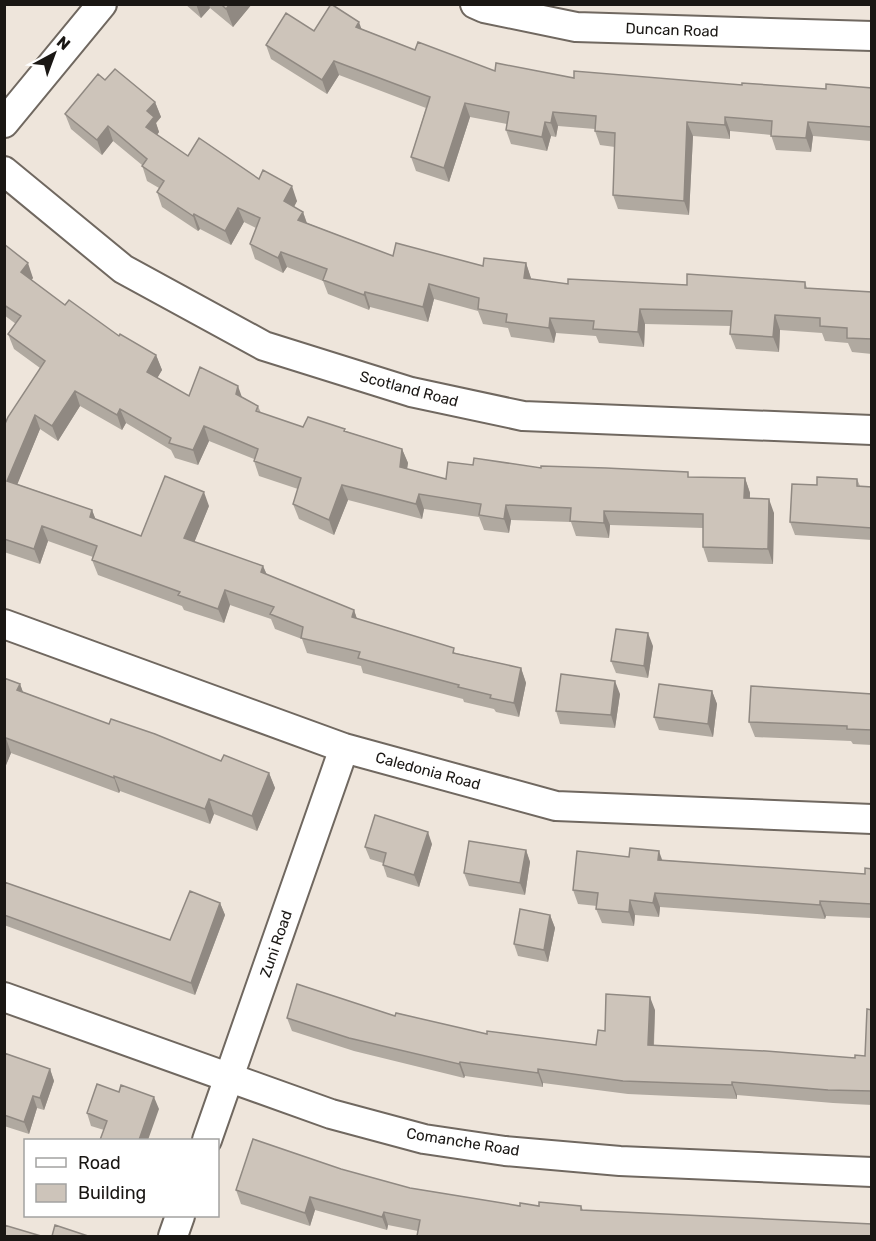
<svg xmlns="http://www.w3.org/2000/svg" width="876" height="1241" font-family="Rubik,sans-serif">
	<rect width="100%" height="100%" fill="#eee5db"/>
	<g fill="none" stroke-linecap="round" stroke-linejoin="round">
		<g stroke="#706860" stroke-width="32">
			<path id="minor" d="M475 4 484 8 576 27 872 36
				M4 123 102 4
				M4 171 123 269 264 346 411 392 523 416 872 430
				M4 624 344 748 556 806 872 819
				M4 997 331 1114 424 1139 505 1151 620 1161 872 1172
				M207 1140 344 748
				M173 1236 180 1216"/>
		</g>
		<use href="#minor" stroke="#fff" stroke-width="28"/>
	</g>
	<path fill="#b0a9a0" d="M185 4H252L233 27 210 8 201 18Z
		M362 29 415 50 495 71 574 78 742 85 826 89 872 88V144L871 141 813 136 811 152 776 150 771 135 730 131V139L693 136 689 215 618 209 613 195 615 147 600 145 595 131V129L558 126 556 137 551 136 547 151 511 144 506 130 507 124 470 117 449 182 416 171 411 157 426 108 339 75 327 94 271 59 266 45 314 31Z
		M105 80 155 102 161 117 156 123 159 132 157 135 188 156 259 179 297 201 294 207 303 212 307 223 393 256 483 266 526 263 531 279 568 284 687 285 805 282 807 288 872 292V354L852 352 848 343 825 341 822 333 780 330 779 352 736 349 730 334 731 326 645 324 644 347 599 343 596 336 556 333 554 343 511 337 508 328 483 324 478 311 434 299 428 322 370 307 369 310 328 294 323 281 287 267 283 273 255 259 250 244 256 228 244 222 231 245 200 229 198 231 162 207 157 192 159 188 147 181 142 165 113 141 102 155 71 129 65 114Z
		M4 244 33 278 31 280 65 305 119 336 156 355 162 370 157 378 189 396 242 397 258 406 261 413 303 427 345 431 402 449 408 463 407 469 446 479 473 465 690 477 745 478 750 493V498L774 513 773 564 708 562 703 547V528L610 525 609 538 576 536 571 522 511 520 509 533 484 530 479 517 424 509 422 519 348 500 334 535 299 519 293 504 298 489 259 476 254 461V459L209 441 198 465 175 458 171 450 126 423 122 430 80 406 58 441 40 429 17 484 92 510 95 519 141 536 209 506 194 542 263 566 267 575 354 610 357 619 456 653 521 668 526 683 519 717 496 712 494 709 464 702 463 699 363 673 361 666 307 653 302 639 275 629 271 619 230 605 224 623 184 610 182 606 98 575 92 560 93 557 48 541 40 564 4 552V426L40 368 14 349 8 334 16 324 4 315Z
		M857 479 860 486 872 487V540L795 535 790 522 817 485Z
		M653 646 648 678 616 673 611 661Z
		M4 678 20 684 23 692 109 724 221 761 269 773 275 788 257 831 214 814 210 824 120 791 119 793 11 753 4 770Z
		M712 691 717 704 713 737 659 730 654 717Z
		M620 694 615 728 560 724 556 711Z
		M872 694V745L853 744 851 741 755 737 749 722Z
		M432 844 419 887 387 877 383 865V863L370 859 365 847Z
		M526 850 530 862 525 895 469 886 464 873Z
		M662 860 865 874 872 869V918L826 916 825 919 660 907 659 917 635 915 634 926 602 923 596 909 597 906 578 904 573 890Z
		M4 882 170 940 220 903 225 915 195 995 4 925Z
		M550 915 555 928 548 962 518 956 514 944Z
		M655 1010 654 1046 855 1058 865 1056 872 1010V1105L833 1103 737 1095V1099L628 1094 543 1083V1087L465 1076 464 1078 354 1051 292 1031 287 1018 395 1016 487 1034 596 1045 605 1031Z
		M4 1053 50 1069 54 1081 44 1110 37 1108 29 1134 4 1126Z
		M159 1109 104 1130 91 1126 87 1113Z
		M341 1169 410 1188 520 1206H581L583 1210 418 1231 388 1225 387 1230 315 1210 310 1226 241 1204 236 1190Z"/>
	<path fill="#908982" d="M196 4H209L210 8 201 18Z
		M230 4H252L233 27 226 9Z
		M359 22 364 36 356 27Z
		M334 61 339 75 327 94 322 80Z
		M155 102 161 117 156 123 159 132 151 142 146 127 147 111Z
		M465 103 470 117 449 182 444 168Z
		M553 112 558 126 556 137 551 123Z
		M725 117 730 131V139L725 125Z
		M545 122 551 136 547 151 542 137Z
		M687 122 693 136 689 215 684 201Z
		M808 122 813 136 811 152 806 138Z
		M108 126 113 141 102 155 97 140Z
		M292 186 297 201 289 216 284 201Z
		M238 208 244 222 231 245 225 231Z
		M303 212 308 227 298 220Z
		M194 214 200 229 198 231 193 216Z
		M281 252 287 267 283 273 278 258Z
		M28 263 33 278 26 287 21 272Z
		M526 263 531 278 529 293 524 278Z
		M429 284 434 299 428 322 423 307Z
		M365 292 370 307 369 310 364 295Z
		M640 309 645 324 644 347 638 332Z
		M775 315 780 330 779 352 773 337Z
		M550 318 556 333 554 343 549 328Z
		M156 355 162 370 152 387 147 372Z
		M238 386 243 400 236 394Z
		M75 391 80 406 58 441 52 426Z
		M120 409 126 423 122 430 117 415Z
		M35 415 40 429 13 495 7 481Z
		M204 426 209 441 198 465 193 450Z
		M402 449 408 463 405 481 400 467Z
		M745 478 750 493 749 513 744 498Z
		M342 485 348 500 334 535 329 520Z
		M204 492 209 506 190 553 184 538Z
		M419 494 424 509 422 519 416 504Z
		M769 499 774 513 773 564 768 549Z
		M506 505 511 520 509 533 504 519Z
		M92 510 98 525 90 517Z
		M604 511 610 525 609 538 604 523Z
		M42 526 48 541 40 564 34 549Z
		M263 566 269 580 261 572Z
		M225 590 230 605 224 623 218 609Z
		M354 610 359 625 352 617Z
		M648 633 653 646 648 678 644 666Z
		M521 668 526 683 519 717 514 703Z
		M615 681 620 694 615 728 611 715Z
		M20 684 25 698 17 690Z
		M712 691 717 704 713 737 708 724Z
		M6 738 11 753 4 770V742Z
		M269 773 275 788 257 831 252 816Z
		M114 776 120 791 119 793 114 778Z
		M209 799 214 814 210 824 205 809Z
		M428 832 432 844 419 887 414 875Z
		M526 850 530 862 525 895 520 883Z
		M659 851 664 865 658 860Z
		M655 893 660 907 659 917 653 903Z
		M630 900 635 915 634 926 629 912Z
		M820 901 826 916 825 919 820 905Z
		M220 903 225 915 195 995 191 983Z
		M550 915 555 928 548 962 544 950Z
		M650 997 655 1010 653 1059 648 1045Z
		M460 1062 465 1076 464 1078 459 1064Z
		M50 1069 54 1081 44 1110 40 1098Z
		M538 1069 543 1083V1087L538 1073Z
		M732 1082 737 1095V1099L732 1085Z
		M33 1096 37 1108 29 1134 24 1122Z
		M154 1097 159 1109 148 1140H139Z
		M310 1197 315 1210 310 1226 305 1213Z
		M384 1212 388 1225 387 1230 382 1217Z"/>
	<path fill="#cdc4ba" stroke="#908982" stroke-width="1.5" d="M221 4H230L226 9Z
		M331 4 359 22 356 27 415 50 418 42 495 71 496 63 574 78V71L742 85V83L826 89V84L872 88V127L808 122 806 138 771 136 772 121 725 117V125L687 122 684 201 613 195 615 133 595 131 596 116 553 112 551 123 545 122 542 137 506 130 509 112 465 103 444 168 411 157 430 97 334 61 322 80 266 45 286 13 314 31Z
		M115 69 155 102 147 111 154 117 146 127 188 156 199 138 259 179 263 170 292 186 284 201 303 212 298 220 393 256 396 243 483 266 484 258 526 263 524 278 568 284V279L687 285V274L805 282V288L872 292V339L847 338V328L820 326V318L775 315 773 337 730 334 732 311 640 309 638 332 593 329 594 321 550 318 549 328 506 322 507 314 478 309 479 298 429 284 423 307 365 292 364 295 323 280 327 269 281 252 278 258 250 244 260 218 238 208 225 231 194 214 193 216 157 192 164 181 142 166 147 159 108 126 97 140 65 114 98 74 105 80Z
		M4 244 28 263 21 272 65 305 69 300 119 336 120 334 156 355 147 372 189 396 200 367 238 386 236 394 258 406 256 411 303 427 308 417 345 429 344 431 402 449 400 467 446 479 448 462 473 465 474 458 541 468V466L606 468 688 472V477L745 478 744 498 769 499 768 549 703 547V514L604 511V523L570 521 571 508 506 505 504 519 479 515 481 504 419 494 416 504 342 485 329 520 293 504 301 478 254 461 258 449 204 426 193 450 169 443 171 438 120 409 117 415 75 391 52 426 35 415 7 481 92 510 90 517 141 536 165 476 204 492 184 538 263 566 261 572 354 610 352 617 454 648 453 653 521 668 514 703 490 698 491 695 458 687 459 685 358 658 360 652 301 638 303 627 270 614 274 607 225 590 218 609 178 595 180 592 92 560 97 546 42 526 34 549 4 539V426L8 417 45 361 8 334 21 316 4 305Z
		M817 477 857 479V486L872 487V528L790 522 792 484 817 485Z
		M616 629 648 633 644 666 611 661Z
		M561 674 615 681 611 715 556 711Z
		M4 678 20 684 17 690 109 724 111 719 155 734 221 761 224 755 269 773 252 816 209 799 205 809 114 776V778L6 738 4 742Z
		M659 684 712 691 708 724 654 717Z
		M751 686 872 694V730L847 729V726L749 722Z
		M375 815 428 832 414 875 383 865 386 853 365 847Z
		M469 841 526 850 520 883 464 873Z
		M630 848 659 851 658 860 865 874V868L872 869V904L820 901V905L655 893 653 903 630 900 629 912 596 909 598 893 573 890 577 851 629 857Z
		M4 882 170 940 190 891 220 903 191 983 4 915Z
		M520 909 550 915 544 950 514 944Z
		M297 984 395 1016 396 1013 487 1034V1031L596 1045 598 1030 605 1031 606 994 650 997 648 1045 766 1051 855 1058V1055L865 1056 867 1009 872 1010V1091L828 1090 732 1082V1085L623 1081 538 1069V1073L460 1062 459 1064 349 1038 287 1018Z
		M4 1053 50 1069 40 1098 33 1096 24 1122 4 1115Z
		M97 1084 119 1092 121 1085 154 1097 139 1140H100L107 1121 87 1113Z
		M253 1139 341 1169 410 1188 520 1206V1203L539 1206V1202L581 1206V1210L872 1224V1236H417L420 1220 384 1212 382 1217 310 1197 305 1213 236 1190Z
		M4 1225 41 1236H4Z
		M55 1225 88 1236H52Z"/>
	<g text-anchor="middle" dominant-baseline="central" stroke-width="4.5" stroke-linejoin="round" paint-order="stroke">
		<g font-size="15" fill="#1a1714" stroke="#fff">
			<text transform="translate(672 30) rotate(2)">Duncan Road</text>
			<text transform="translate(409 389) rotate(15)">Scotland Road</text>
			<text transform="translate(428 771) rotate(15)">Caledonia Road</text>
			<text transform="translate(276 944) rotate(-71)">Zuni Road</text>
			<text transform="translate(463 1142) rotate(9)">Comanche Road</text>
		</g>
	</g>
	<rect width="876" height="1241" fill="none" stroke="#1a1714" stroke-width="12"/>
	<rect x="24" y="1139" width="195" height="78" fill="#ffffff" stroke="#a3a2a1" stroke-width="1.5"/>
	<rect x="36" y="1158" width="30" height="9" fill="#ffffff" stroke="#a3a2a1" stroke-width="1.5"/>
	<text x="78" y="1169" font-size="18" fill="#1a1714">Road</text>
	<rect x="36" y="1184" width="30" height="18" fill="#cdc4ba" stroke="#a3a2a1" stroke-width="1.5"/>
	<text x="78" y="1199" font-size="18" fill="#1a1714">Building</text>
	<g transform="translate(54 54) rotate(41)" stroke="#ffffff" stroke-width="4.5" paint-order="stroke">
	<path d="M0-4.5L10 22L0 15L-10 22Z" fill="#1a1714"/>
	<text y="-9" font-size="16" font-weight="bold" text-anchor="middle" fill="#1a1714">N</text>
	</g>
</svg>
